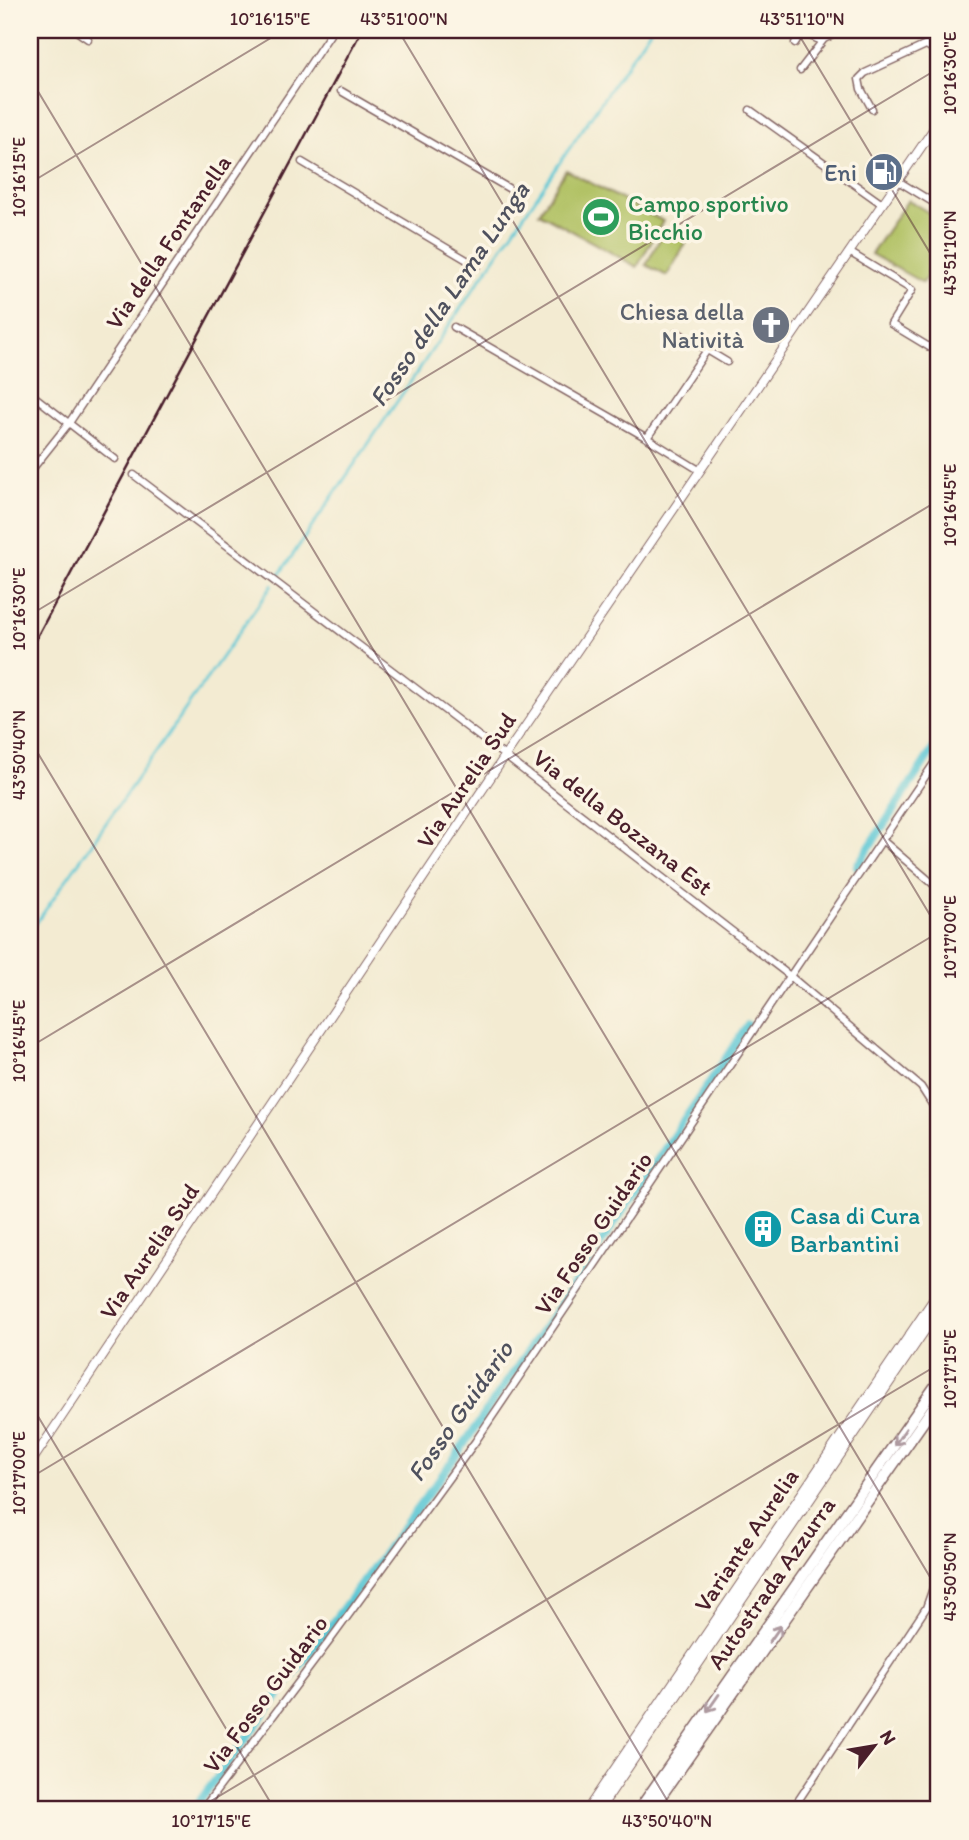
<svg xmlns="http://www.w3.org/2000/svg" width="969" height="1840" font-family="Itim,sans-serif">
	<rect width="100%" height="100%" fill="#fcf5e5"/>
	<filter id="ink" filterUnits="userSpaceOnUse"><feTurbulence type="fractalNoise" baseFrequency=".0143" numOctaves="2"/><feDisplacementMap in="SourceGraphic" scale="14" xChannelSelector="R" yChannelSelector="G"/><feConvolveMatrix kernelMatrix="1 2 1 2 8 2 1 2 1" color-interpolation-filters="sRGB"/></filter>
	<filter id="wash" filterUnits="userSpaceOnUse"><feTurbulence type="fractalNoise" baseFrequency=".00686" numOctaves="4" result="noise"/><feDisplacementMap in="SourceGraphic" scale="28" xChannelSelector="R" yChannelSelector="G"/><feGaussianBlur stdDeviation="1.57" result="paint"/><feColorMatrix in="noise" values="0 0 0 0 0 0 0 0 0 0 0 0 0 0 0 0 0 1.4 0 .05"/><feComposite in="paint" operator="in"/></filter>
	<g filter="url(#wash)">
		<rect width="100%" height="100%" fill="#f3ebd2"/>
		<path fill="#b2c266" stroke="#7e7048" stroke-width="2" d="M566 170 663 221 637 267 539 213Z
			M908 200 936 217 939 215V256L923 283 871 254Z
			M665 229 687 241 667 276 646 265Z"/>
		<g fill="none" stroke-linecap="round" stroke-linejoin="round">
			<path stroke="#5cc7d5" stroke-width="2.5" d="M277 578 650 30
				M30 932 272 585"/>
			<path stroke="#5cc7d5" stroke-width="8" d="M857 866 939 740
				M193 1810 451 1463 555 1312 748 1025"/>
		</g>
	</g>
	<g filter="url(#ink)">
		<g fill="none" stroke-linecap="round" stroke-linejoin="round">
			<g stroke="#856665" stroke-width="9">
				<path id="minor" d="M75 30 88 39
					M919 30 939 39
					M795 43 802 32 817 39H824
					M926 45 931 48 939 60
					M800 70 824 39 843 30
					M341 91 508 188
					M872 109 861 89 859 79 865 73 926 45 931 35
					M750 110 882 204
					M302 162 477 266
					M898 181 939 206
					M849 252 912 290 891 324 939 353
					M937 270 939 266
					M454 327 647 438
					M677 332 727 362
					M30 393 115 459
					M699 470 647 438 707 350
					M30 472 69 423 333 30
					M134 475 505 756 790 976 921 1087 939 1115
					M882 840 939 889
					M202 1810 331 1639 475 1442 939 756
					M792 1810 926 1608 939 1571"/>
			</g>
			<g stroke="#856665" stroke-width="10">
				<path id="secondary" d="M30 1464 505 756 939 121"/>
			</g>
			<g stroke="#856665" stroke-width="12">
				<path id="trunk" d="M588 1810 939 1293
					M598 1810 939 1308"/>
			</g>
			<g stroke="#856665" stroke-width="13">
				<path id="motorway" d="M639 1810 939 1381
					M651 1810 939 1399"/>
			</g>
			<use href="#minor" stroke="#fff" stroke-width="6"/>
			<use href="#secondary" stroke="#fff" stroke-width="8"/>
			<use href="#trunk" stroke="#fff" stroke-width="10"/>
			<use href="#motorway" stroke="#fff" stroke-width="10"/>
			<path stroke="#4a1f2b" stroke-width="2.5" d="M30 650 362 30"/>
		</g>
		<defs><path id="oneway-shaft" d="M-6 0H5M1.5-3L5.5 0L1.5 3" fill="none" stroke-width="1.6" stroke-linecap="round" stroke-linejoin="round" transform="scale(1.75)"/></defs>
		<g stroke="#ae9aa0">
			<use href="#oneway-shaft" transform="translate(900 1437) rotate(125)"/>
			<use href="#oneway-shaft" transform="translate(775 1634) rotate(-55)"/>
			<use href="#oneway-shaft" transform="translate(713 1703) rotate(125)"/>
		</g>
	</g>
	<path fill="none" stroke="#4a1f2b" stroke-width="2" stroke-opacity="0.45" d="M398 30 939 930M796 30 939 268M30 78 939 1592M30 183 284 30M30 615 939 68M30 740 673 1810M30 1047 939 500M30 1403 275 1810M30 1478 939 932M196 1810 939 1364M915 1810 939 1796"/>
	<defs>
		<g id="fuel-disc" transform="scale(2.0125)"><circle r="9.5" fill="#5c6f8a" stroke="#fcf5e5"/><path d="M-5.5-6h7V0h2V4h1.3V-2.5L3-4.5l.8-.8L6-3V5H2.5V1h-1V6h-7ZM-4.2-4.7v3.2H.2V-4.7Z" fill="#fff"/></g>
		<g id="stadium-disc" transform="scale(2.0125)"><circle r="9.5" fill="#2e9e5b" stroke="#fcf5e5"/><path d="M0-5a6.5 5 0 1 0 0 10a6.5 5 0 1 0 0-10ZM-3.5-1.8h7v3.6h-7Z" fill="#fff"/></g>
		<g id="church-disc" transform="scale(2.0125)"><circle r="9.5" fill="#6b7280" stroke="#fcf5e5"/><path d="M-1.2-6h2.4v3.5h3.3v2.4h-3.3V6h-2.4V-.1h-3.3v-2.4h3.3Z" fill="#fff"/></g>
		<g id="building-disc" transform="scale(2.0125)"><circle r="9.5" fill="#0f9aa8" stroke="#fcf5e5"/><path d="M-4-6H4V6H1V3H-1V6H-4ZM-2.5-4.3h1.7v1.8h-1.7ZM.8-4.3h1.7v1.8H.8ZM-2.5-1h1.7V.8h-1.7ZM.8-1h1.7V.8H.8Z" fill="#fff"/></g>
	</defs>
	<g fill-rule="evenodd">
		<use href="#fuel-disc" x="884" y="172"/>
		<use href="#stadium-disc" x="601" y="217"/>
		<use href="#church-disc" x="771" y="325"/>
		<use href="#building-disc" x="763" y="1229"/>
	</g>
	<g text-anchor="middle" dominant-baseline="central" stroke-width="7" stroke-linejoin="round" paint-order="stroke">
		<g font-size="24" fill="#4e5e75" stroke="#fcf5e5" text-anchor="end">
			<text x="857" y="172">Eni</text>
		</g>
		<g font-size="24" fill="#27864d" stroke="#fcf5e5" text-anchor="start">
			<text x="628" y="203">Campo sportivo<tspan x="628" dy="28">Bicchio</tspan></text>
		</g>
		<g font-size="24" fill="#4a1f2b" stroke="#fcf5e5">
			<text transform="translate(168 242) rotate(-56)">Via della Fontanella</text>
			<text transform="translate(466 780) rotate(-56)">Via Aurelia Sud</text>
			<text transform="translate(623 822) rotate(38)">Via della Bozzana Est</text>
			<text transform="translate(593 1233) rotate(-56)">Via Fosso Guidario</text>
			<text transform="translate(149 1251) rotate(-56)">Via Aurelia Sud</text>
			<text transform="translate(746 1540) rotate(-56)">Variante Aurelia</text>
			<text transform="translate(771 1583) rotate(-55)">Autostrada Azzurra</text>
			<text transform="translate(265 1694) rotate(-53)">Via Fosso Guidario</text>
		</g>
		<g font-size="24" fill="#5b616d" stroke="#fcf5e5" text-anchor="end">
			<text x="744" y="311">Chiesa della<tspan x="744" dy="28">Natività</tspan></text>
		</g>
		<g font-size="24" fill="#0d838f" stroke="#fcf5e5" text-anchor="start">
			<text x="790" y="1215">Casa di Cura<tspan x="790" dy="28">Barbantini</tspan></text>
		</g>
		<g font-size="26" font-style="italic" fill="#4f515e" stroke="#fcf5e5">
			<text transform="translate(449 294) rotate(-56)">Fosso della Lama Lunga</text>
			<text transform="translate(460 1411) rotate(-55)">Fosso Guidario</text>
		</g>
	</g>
	<rect width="969" height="1840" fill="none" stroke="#fcf5e5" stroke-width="77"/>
	<g transform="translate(874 1746) rotate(59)" stroke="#fcf5e5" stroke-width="5" paint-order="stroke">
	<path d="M0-5L12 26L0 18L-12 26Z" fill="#4a1f2b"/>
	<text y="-10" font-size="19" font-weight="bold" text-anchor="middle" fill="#4a1f2b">N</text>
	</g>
	<rect x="38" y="38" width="892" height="1763" fill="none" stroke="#4a1f2b" stroke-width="2.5"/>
	<g font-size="18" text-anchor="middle" fill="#4a1f2b">
		<text x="270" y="25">10°16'15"E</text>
		<text x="404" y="25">43°51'00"N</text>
		<text x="802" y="25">43°51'10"N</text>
		<text transform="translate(950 73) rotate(-90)" y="6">10°16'30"E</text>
		<text transform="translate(19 177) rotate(-90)" y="6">10°16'15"E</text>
		<text transform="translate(950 253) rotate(-90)" y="6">43°51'10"N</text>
		<text transform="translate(950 505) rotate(-90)" y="6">10°16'45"E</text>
		<text transform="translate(19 609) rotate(-90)" y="6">10°16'30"E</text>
		<text transform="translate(19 755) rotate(-90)" y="6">43°50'40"N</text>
		<text transform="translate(950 937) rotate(-90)" y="6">10°17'00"E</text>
		<text transform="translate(19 1041) rotate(-90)" y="6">10°16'45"E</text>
		<text transform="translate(950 1369) rotate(-90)" y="6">10°17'15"E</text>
		<text transform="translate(19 1473) rotate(-90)" y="6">10°17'00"E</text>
		<text transform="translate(950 1577) rotate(-90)" y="6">43°50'50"N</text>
		<text x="211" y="1827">10°17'15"E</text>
		<text x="667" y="1827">43°50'40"N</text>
	</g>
</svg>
